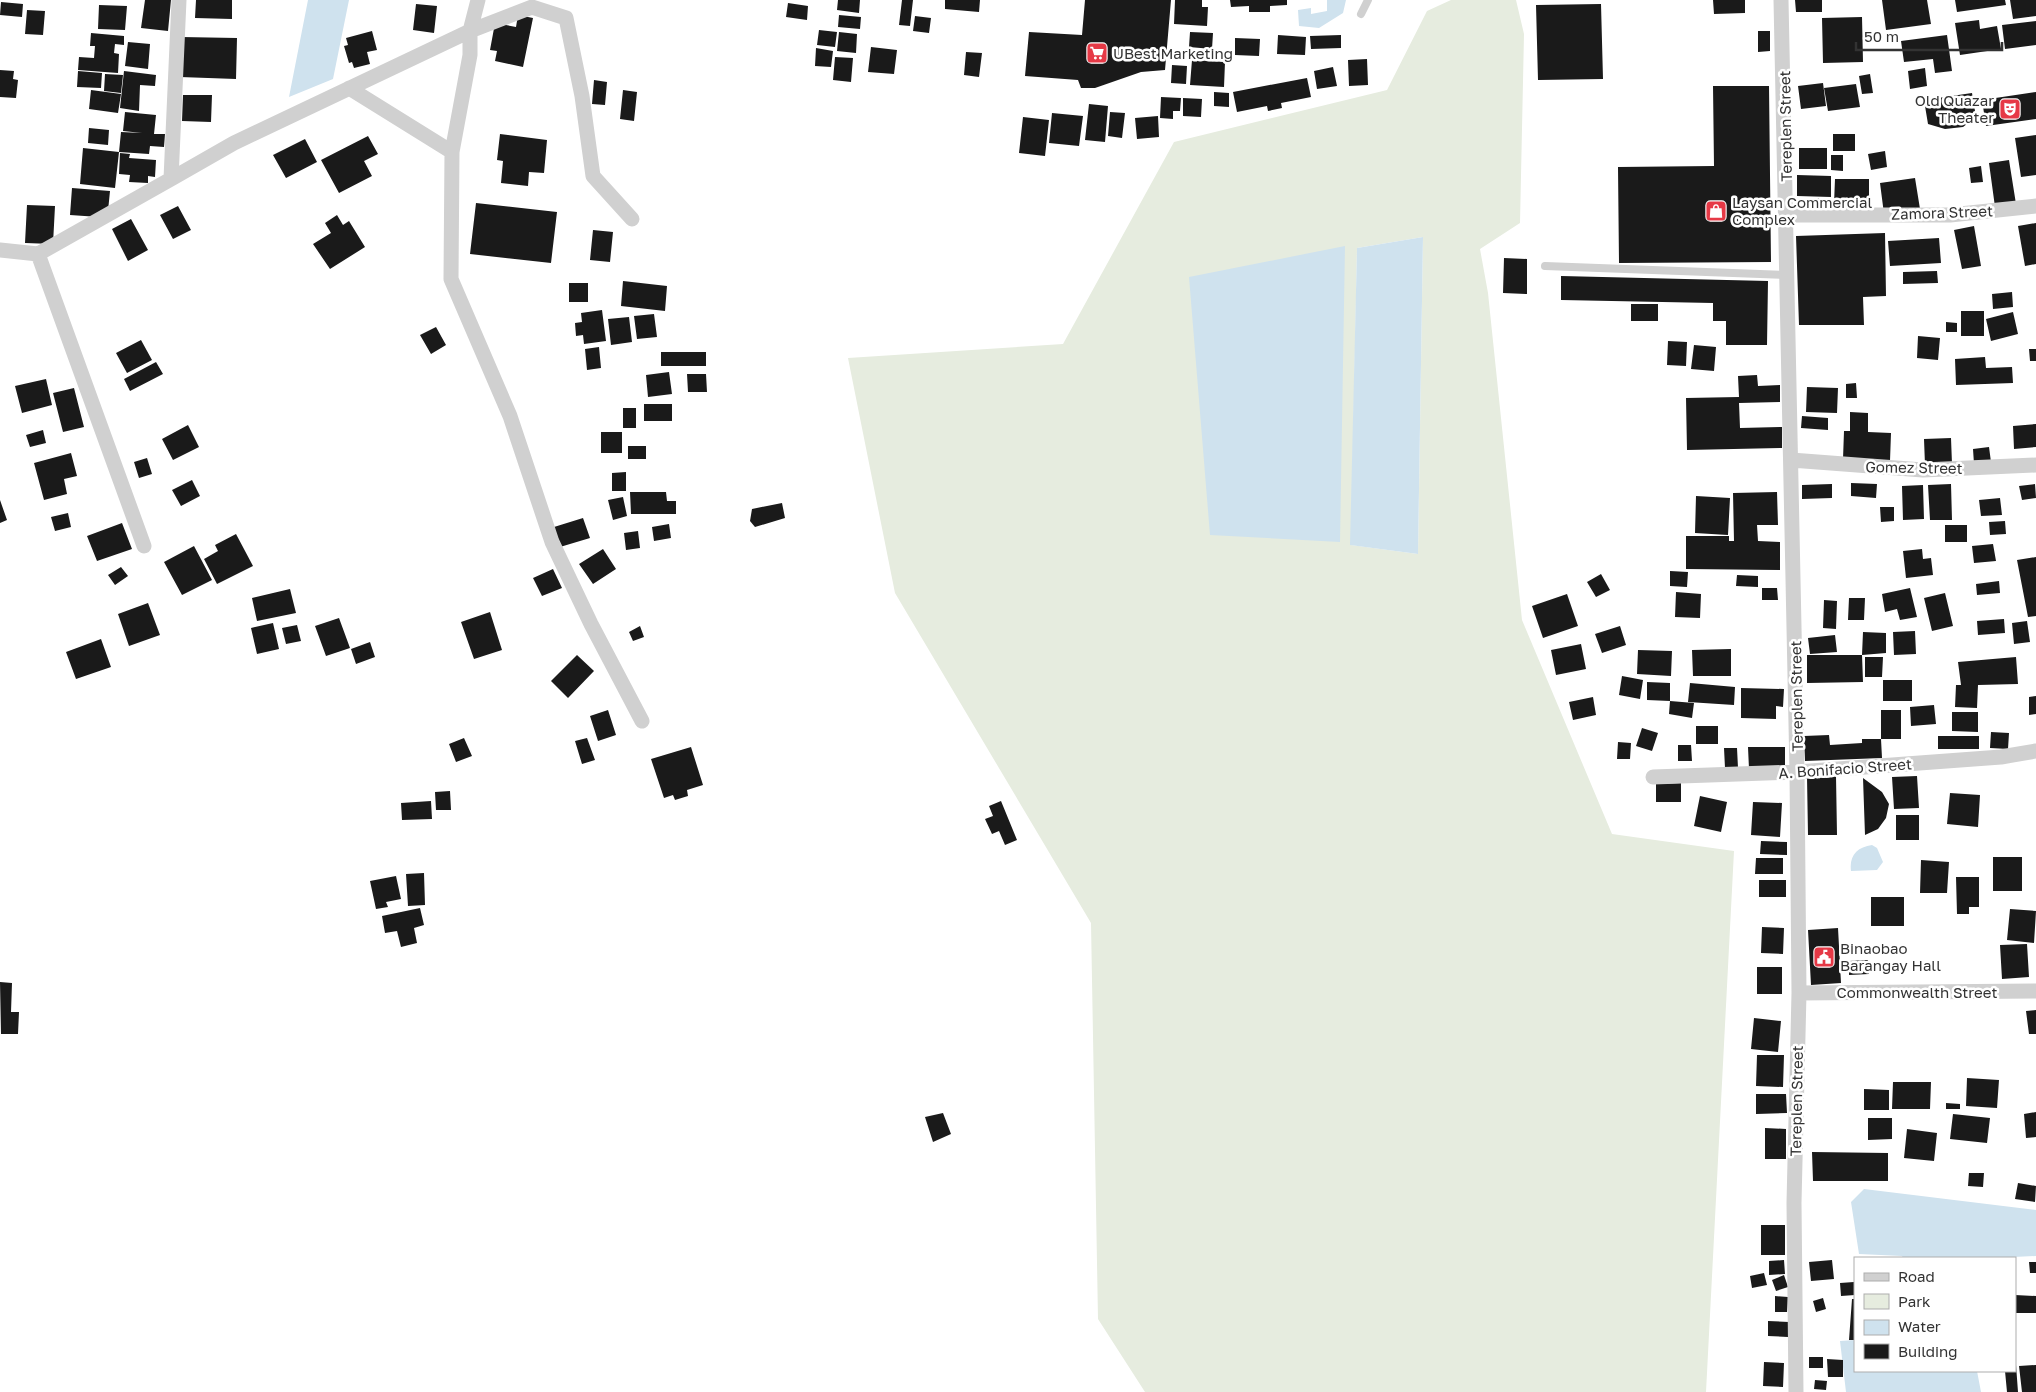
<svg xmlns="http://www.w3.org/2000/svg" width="2036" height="1392" font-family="'Golos Text',sans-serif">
	<rect width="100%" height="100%" fill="#fff"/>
	<path fill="#e6ecdf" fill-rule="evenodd" d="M1451 0H1516L1524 34 1520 223 1480 249 1488 293 1522 620 1612 834 1734 851 1706 1392H1145L1098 1319 1091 923 895 593 848 358 1063 344 1174 142 1387 90 1427 11ZM1423 237 1418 554 1351 545 1357 248Z"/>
	<path fill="#cfe2ee" d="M308 0H349L333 79 289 97Z
		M1327 0H1346L1343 13 1319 28 1299 26 1298 10 1311 8V14L1327 11Z
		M1423 237 1418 554 1350 545 1357 248Z
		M1345 246 1340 542 1210 535 1189 277Z
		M1872 845 1877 848 1883 862 1877 870 1851 871C1849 856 1857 847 1872 845Z
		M1864 1189 2036 1210V1256L1993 1258H1903L1902 1256 1859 1254 1851 1202Z
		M1855 1340V1371H1977L1981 1392H1846L1840 1341Z"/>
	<path fill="#1a1a1a" d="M145 0H171L168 31 141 28Z
		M196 0H232V19L195 18Z
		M838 0H860L859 13 837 10Z
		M902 0H913L910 26 899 25Z
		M945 0H980L979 12 945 9Z
		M1085 0H1171L1165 70 1141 72 1095 88H1081L1078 80 1025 76 1029 32 1082 35Z
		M1175 0H1202V7H1208L1207 26 1174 24Z
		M1230 0H1287V5L1270 6V12H1249V6L1231 7Z
		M1713 0H1745V13L1714 14Z
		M1795 0H1822V12H1796Z
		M1882 0H1927L1931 24 1886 30Z
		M1955 0H2005L2006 5 1957 12Z
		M2010 0H2036V16L2013 19Z
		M1 2 23 4 22 17 0 15Z
		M788 3 808 6 807 20 786 17Z
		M416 4 437 6 434 33 413 30Z
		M1601 4 1603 79 1538 80 1536 5Z
		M99 5 127 6 125 30 98 29Z
		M27 10 45 11 43 35 25 34Z
		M518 15 533 18 523 67 495 61 497 51 490 50 495 23 516 27Z
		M839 15 861 17 860 29 838 27Z
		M915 16 931 18 929 33 913 31Z
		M1862 17 1863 62 1823 63 1822 18Z
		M1979 20 1980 29 1997 26 2001 49 1960 55 1955 23Z
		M2036 21V45L2005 49 2002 25Z
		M819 30 837 32 835 47 817 45Z
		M372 31 377 50 367 52 370 64 354 68 352 62 349 63 344 46 348 45 346 38Z
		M1758 31H1770V51L1758 52Z
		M839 32 857 34 856 53 837 51Z
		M1190 32 1213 33 1212 49 1189 47Z
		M91 33 124 36V45L115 44 114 53 119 54 118 73 78 70 79 57 94 58 95 46H90Z
		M1278 35 1306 37 1305 55 1277 54Z
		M1341 35V48L1311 49 1310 36Z
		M1947 35 1952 71 1935 73 1933 59 1904 62 1901 41Z
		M181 37 237 38 236 79 180 77Z
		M1235 38 1260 39 1259 56 1235 55Z
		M128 42 150 44 148 69 125 66Z
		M871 47 897 50 894 74 868 72Z
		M816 48 833 51 831 67 815 66Z
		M966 52 982 53 979 77 964 75Z
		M835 57 853 58 851 82 833 80Z
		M1367 59 1368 85 1349 86 1348 60Z
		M1192 60 1225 62 1224 87 1190 85Z
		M1172 65 1187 66 1186 84 1171 83Z
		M1333 67 1337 86 1317 89 1314 71Z
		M1925 68 1927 86 1910 89 1908 71Z
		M0 70 14 71 13 79 18 80 16 98 0 97Z
		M78 71 102 73 101 88 77 87Z
		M124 71 156 75 155 86 140 85 139 111 120 108Z
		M105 74 123 75 121 93 104 91Z
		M1870 74 1873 93 1862 94 1859 76Z
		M1307 78 1311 97 1281 103 1282 108 1268 111 1267 106 1237 112 1233 92Z
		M594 80 607 82 605 105 592 104Z
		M1823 83 1826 106 1801 109 1798 86Z
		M1856 84 1860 107 1828 111 1824 88Z
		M1713 86H1769L1771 262 1619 263 1618 167 1714 166Z
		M91 90 121 94 118 113 89 109Z
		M623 90 637 92 634 121 620 119Z
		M1214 92 1229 93V107L1214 106Z
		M2036 92V119L1986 126 1982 100Z
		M1972 93 1976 117 1963 127 1945 129 1928 124 1924 100Z
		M183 95H212L211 122 182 121Z
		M1161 97 1181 98 1180 111H1173V119L1160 118Z
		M1183 98 1202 99 1201 117 1183 116Z
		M1089 104 1108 106 1105 142 1085 140Z
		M125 112 156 115 154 134H165L164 147 150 146 149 154 119 152 121 132 142 133 123 131Z
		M1110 112 1125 113 1122 138 1108 136Z
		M1052 113 1083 116 1079 146 1049 143Z
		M1158 116 1159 137 1137 139 1135 118Z
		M1023 117 1049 120 1045 156 1019 153Z
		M89 128 109 130 108 145 88 143Z
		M500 134 547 140 544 173 529 172 528 186 501 183 503 161 497 160Z
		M1833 134H1855V151H1833Z
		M2036 135V175L2021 177 2015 138Z
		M368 136 378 154 364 161 372 176 339 193 321 160Z
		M305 139 317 162 286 178 273 155Z
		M83 148 119 152 115 188 80 184Z
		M1799 148H1827V169H1799Z
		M1885 151 1887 167 1871 170 1868 154Z
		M120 153 130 154 129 158 156 160 155 177 148 176V183L129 182 130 175 119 174Z
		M1831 155H1843V171L1831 170Z
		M2009 160 2016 204 1995 207 1989 163Z
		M1981 166 1983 182 1971 183 1969 168Z
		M1797 175 1831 176V197L1797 196Z
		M1915 178 1920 209 1884 214 1880 183Z
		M1835 179H1869V205L1834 204Z
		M72 188 110 191 108 211 99 217 70 215Z
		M1809 198H1830L1829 216H1809Z
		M476 203 557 212 551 263 470 254Z
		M27 205 55 206 53 244 25 243Z
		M178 206 191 230 173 239 160 215Z
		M337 215 343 225 349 221 365 247 330 269 313 244 331 233 325 223Z
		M131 219 148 250 128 261 112 229Z
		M2036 223V264L2025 266 2018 226Z
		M1974 226 1981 266 1962 269 1954 230Z
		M593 230 613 232 610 262 590 260Z
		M1885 233 1886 296 1863 297 1864 325H1799L1796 236Z
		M1939 238 1941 263 1890 266 1888 241Z
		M1504 258 1527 259V294L1503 293Z
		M1937 271 1938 283 1903 284V272Z
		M1561 276 1768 281 1767 345H1726V321H1713V303L1561 300Z
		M623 281 667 286 665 311 621 306Z
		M569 283H588V302H569Z
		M2012 292 2013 307 1993 309 1992 294Z
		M1631 304H1658V321H1631Z
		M602 310 606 341 584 344 583 335 576 336 575 323 582 322 581 313Z
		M1961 311H1984V336H1961Z
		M2013 312 2018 334 1991 341 1986 319Z
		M654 314 657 337 637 339 634 316Z
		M629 317 632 342 611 345 608 319Z
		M1946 322 1957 323V332H1946Z
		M436 327 446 345 431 354 420 335Z
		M1918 336 1940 338 1938 360 1917 358Z
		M141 340 152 360 127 373 116 353Z
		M1668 341 1687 342 1686 366 1667 365Z
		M1694 345 1716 347 1714 371 1691 369Z
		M599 347 601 368 587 370 585 349Z
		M2029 349H2036V361H2030Z
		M661 352H706V366H661Z
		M1985 357 1986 368 2012 367 2013 383 1956 385 1955 359Z
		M156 362 163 374 130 391 124 379Z
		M669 372 672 394 648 397 646 375Z
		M687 374H706L707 392H688Z
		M1757 375 1758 386 1780 385V402L1739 403 1740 428 1782 427V448L1687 450 1686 398 1739 397 1738 376Z
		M46 379 52 405 22 413 15 386Z
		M1856 383 1857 398H1846V384Z
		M1807 387 1838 388 1837 413 1806 412Z
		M74 388 84 427 63 432 53 393Z
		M644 404H672V421H644Z
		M623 408H636V428H623Z
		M1850 412 1868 413V432L1891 433 1890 461 1843 459 1844 431H1850Z
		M1802 416 1828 418V430L1801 428Z
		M2036 424V447L2014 449 2013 426Z
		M188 425 199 447 173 460 162 439Z
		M43 430 46 443 30 447 26 435Z
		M601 432H622V453H601Z
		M1951 438 1952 464 1925 465 1924 439Z
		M628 446H646V459H628Z
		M1989 447 1991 462 1974 464 1973 449Z
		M71 453 77 476 64 479 67 494 44 500 34 463Z
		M147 458 152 474 139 478 134 462Z
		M626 472V491H612V473Z
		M192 480 200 496 181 506 172 490Z
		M1851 483 1877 484 1876 498 1851 496Z
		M1832 484V498L1802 499V485Z
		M1951 484 1952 520H1930L1928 485Z
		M2035 484 2036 498 2022 500 2019 486Z
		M1923 485 1924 519 1903 520 1902 486Z
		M630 492H666L667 501H676V514H631Z
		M1777 492 1778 525H1757L1758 541 1780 542V570L1686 569V536H1729V541H1734L1733 493Z
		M1696 496 1730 498 1728 535 1695 533Z
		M623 497 627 516 613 520 608 500Z
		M2000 498 2002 515 1981 516 1979 500Z
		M0 500 7 520 0 523Z
		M782 503 785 518 755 527 750 521 752 509Z
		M1880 507H1894V521L1881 522Z
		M68 513 71 527 55 531 51 517Z
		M583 518 590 538 560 547 554 527Z
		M2005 521 2006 534 1990 535 1989 522Z
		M122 523 132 549 97 561 87 536Z
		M669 524 671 538 654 541 652 527Z
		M1945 525H1967V542H1945Z
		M638 531 640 548 626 550 624 533Z
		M236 534 253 566 217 584 204 559 218 551 215 545Z
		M1993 544 1996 561 1974 563 1972 546Z
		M194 546 212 580 182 595 164 562Z
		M603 549 616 569 593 584 579 564Z
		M1922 549 1923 559 1931 558 1933 575 1906 578 1903 551Z
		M2036 557V616L2028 617 2017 560Z
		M121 567 128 576 115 585 108 575Z
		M553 569 562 588 542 596 533 578Z
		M1670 571 1688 572 1687 587 1670 586Z
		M1601 574 1610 590 1596 597 1587 582Z
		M1737 575 1758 576V587L1736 586Z
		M1999 581 2000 593 1977 595 1976 584Z
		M1762 588H1777L1778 600H1762Z
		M1910 588 1917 617 1900 620 1897 609 1885 612 1882 594Z
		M290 589 296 613 257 621 252 598Z
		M1676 592 1701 594 1700 618 1675 617Z
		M1945 593 1953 626 1932 631 1924 598Z
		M1567 594 1578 626 1543 638 1532 606Z
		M1849 598H1865L1864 620H1848Z
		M1824 600 1837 601 1836 629 1823 628Z
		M148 603 160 635 129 646 118 614Z
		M490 612 502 650 474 659 461 622Z
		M339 618 350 648 326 656 315 626Z
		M2004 619 2005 633 1978 635 1977 621Z
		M2027 621 2030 642 2014 644 2012 623Z
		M273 623 279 649 257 654 251 628Z
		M297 625 301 641 286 644 282 628Z
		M640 626 644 637 633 641 629 632Z
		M1620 626 1626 645 1602 653 1595 634Z
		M1915 631 1916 654 1894 655 1893 632Z
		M1863 632 1886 633V653L1862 655Z
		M1835 635 1837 652 1810 654 1808 638Z
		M101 639 111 667 76 679 66 652Z
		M370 642 375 657 356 664 351 649Z
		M1581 644 1586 669 1556 675 1551 650Z
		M1731 649V676H1693L1692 650Z
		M1638 650 1672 651 1671 676 1637 674Z
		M577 655 594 671 568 698 551 681Z
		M1807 655H1862L1863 682 1807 683Z
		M1865 657H1883L1882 677H1865Z
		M2016 657 2018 684 1978 685 1977 708 1955 707 1956 685H1961L1958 662Z
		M1622 676 1643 680 1640 699 1619 695Z
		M1883 680H1912V701H1883Z
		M1647 682 1670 683V701L1647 700Z
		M1690 683 1735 687 1734 705 1688 702Z
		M1741 688 1784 689 1783 707 1776 706V719L1741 718Z
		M2036 696V714L2029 715V697Z
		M1593 697 1596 715 1573 720 1569 702Z
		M1670 701 1694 703 1692 718 1669 714Z
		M1934 705 1936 724 1911 726 1910 707Z
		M608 710 616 735 598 741 590 716Z
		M1881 710H1901V739H1881Z
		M1952 712H1978V732L1952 731Z
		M1696 726H1718V744H1696Z
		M1642 728 1658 733 1652 751 1636 746Z
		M1991 732 2009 733 2008 749 1990 748Z
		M1829 735 1830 745 1862 743V739H1881L1882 758 1805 761 1804 736Z
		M1938 736H1979V749H1938Z
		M464 738 472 756 456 762 449 744Z
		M587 738 595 760 582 764 575 741Z
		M1618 742 1631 743 1630 759H1617Z
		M1678 745H1691L1692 761H1678Z
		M691 747 703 785 687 790 688 796 675 800 673 795 664 798 651 759Z
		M1748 747H1785V769H1749Z
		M1724 748H1737L1738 768H1725Z
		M1836 776 1837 835H1808L1807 777Z
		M1917 776 1919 808 1894 809 1892 777Z
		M1863 778 1882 792 1889 804 1886 818 1878 829 1865 835Z
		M1681 783V802H1656V784Z
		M450 791 451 810H436L435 792Z
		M1950 793 1980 795 1978 827 1947 824Z
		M1700 796 1727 802 1721 832 1694 826Z
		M431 801 432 819 402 820 401 803Z
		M1001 801 1017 840 1005 845 999 831 992 834 985 819 993 816 989 806Z
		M1753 802 1782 803 1780 837 1751 835Z
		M1896 815H1919V840H1896Z
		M1761 841 1787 842V855L1760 854Z
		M1993 857H2022V891H1993Z
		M1756 858H1783V874H1755Z
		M1921 860 1949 862 1947 893H1920Z
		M424 873 425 905 408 906 406 874Z
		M396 876 401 899 386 902 388 907 376 909 370 881Z
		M1956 877H1979V907H1969V914H1957Z
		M1759 880H1786V897H1759Z
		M1871 897H1904V926H1871Z
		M420 908 424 925 414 928 417 943 401 947 397 931 385 933 382 916Z
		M2010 909 2036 911 2034 943 2007 940Z
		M1762 927 1784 928 1783 954 1761 953Z
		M1838 928 1841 983 1811 985 1808 930Z
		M2027 944 2029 977 2002 979 2000 945Z
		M1868 960 1869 974 1849 975V961Z
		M1757 967H1782V994H1757Z
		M0 982 12 983 11 1012H19L18 1034H1Z
		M2036 1010V1034H2029L2026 1011Z
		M1754 1018 1781 1021 1778 1052 1751 1049Z
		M1757 1055H1784L1783 1087 1756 1086Z
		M1967 1078 1999 1080 1997 1108 1966 1106Z
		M1893 1082H1931L1930 1109H1892Z
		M1864 1089 1889 1090V1110H1864Z
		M1756 1094H1786L1787 1113 1756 1114Z
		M1946 1103 1960 1104V1109H1946Z
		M2036 1112V1137L2026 1138 2024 1114Z
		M943 1113 951 1134 933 1142 925 1117Z
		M1953 1114 1990 1118 1987 1143 1950 1139Z
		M1868 1118H1892V1139L1868 1140Z
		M1765 1128 1786 1129V1159H1765Z
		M1907 1129 1937 1133 1934 1161 1904 1158Z
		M1812 1152 1888 1153V1181H1813Z
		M1969 1173H1984L1983 1187 1968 1186Z
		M2018 1183 2036 1186 2035 1202 2015 1199Z
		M1761 1225H1785V1255H1761Z
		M1784 1260 1785 1274 1769 1275V1261Z
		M1832 1260 1834 1279 1811 1281 1809 1262Z
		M2029 1262H2036V1273H2030Z
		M1764 1273 1767 1285 1752 1288 1750 1276Z
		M1784 1275 1788 1287 1776 1291 1772 1280Z
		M1854 1282 1855 1295 1841 1296 1840 1283Z
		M2015 1295 2036 1296V1313H2015Z
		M1775 1296 1788 1297 1787 1312H1775Z
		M1823 1298 1826 1309 1816 1312 1813 1301Z
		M1852 1299H1855V1340H1849Z
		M1768 1321 1789 1322 1788 1337 1768 1336Z
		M1809 1357H1823V1368H1809Z
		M1827 1359 1843 1360V1377H1828Z
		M1764 1362 1784 1363 1783 1387 1763 1386Z
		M2016 1365 2018 1392H2007L2005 1371H2015Z
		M2036 1365V1392H2022L2019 1366Z
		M1815 1380 1827 1381 1826 1390 1814 1389Z"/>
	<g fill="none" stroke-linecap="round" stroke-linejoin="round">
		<path stroke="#d0d0d0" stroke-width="8" d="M1361 14 1368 0
			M1545 266 1787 275"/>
		<path stroke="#d0d0d0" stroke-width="15" d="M179 0 171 179 234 143 470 31V55L452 152 451 279 510 416 552 542 591 624 642 721
			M1781 0 1797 772 1799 993 1794 1203 1796 1392
			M470 31 532 7 566 18 582 96 593 176 632 219
			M470 31 478 0
			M349 88 452 152
			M1787 215H1950L2036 206
			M0 250 38 254 171 179
			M38 254 144 546
			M1791 460 1923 470 2036 465
			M1653 777 1797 772 2001 757 2036 751
			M1799 993 2036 991"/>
	</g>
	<defs>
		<g id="supermarket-square" transform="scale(1.125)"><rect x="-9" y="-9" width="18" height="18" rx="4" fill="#e63946" stroke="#fff"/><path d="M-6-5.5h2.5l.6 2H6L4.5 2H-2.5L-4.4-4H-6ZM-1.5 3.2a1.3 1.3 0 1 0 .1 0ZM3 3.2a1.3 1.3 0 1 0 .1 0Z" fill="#fff"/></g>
		<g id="theatre-square" transform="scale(1.125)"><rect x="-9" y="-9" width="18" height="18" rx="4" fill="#e63946" stroke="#fff"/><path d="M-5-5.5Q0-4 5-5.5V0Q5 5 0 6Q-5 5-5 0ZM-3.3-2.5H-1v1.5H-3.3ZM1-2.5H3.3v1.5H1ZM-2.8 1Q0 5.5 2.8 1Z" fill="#fff"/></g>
		<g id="shop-square" transform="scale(1.125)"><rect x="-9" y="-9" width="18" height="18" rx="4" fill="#e63946" stroke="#fff"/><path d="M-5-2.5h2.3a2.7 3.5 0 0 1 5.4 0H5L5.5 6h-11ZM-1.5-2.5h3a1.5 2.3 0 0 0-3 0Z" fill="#fff"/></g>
		<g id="civic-square" transform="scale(1.125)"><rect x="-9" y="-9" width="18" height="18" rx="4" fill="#e63946" stroke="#fff"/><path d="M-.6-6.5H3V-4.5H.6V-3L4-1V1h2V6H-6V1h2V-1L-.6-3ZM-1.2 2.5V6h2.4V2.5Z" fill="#fff"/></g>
	</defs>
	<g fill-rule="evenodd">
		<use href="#supermarket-square" x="1097" y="53"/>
		<use href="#theatre-square" x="2010" y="109"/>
		<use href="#shop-square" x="1716" y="211"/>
		<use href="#civic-square" x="1824" y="957"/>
	</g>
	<g text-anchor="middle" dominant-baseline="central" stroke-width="5" stroke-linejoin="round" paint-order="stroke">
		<g font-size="15" fill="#333" stroke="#fff" text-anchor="start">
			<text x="1113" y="53">UBest Marketing</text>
			<text x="1994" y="100" text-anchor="end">Old Quazar<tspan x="1994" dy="17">Theater</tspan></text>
			<text x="1732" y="202">Laysan Commercial<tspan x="1732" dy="17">Complex</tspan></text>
			<text x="1840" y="948">Binaobao<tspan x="1840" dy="17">Barangay Hall</tspan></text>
		</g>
		<g font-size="15" fill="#333" stroke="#fff">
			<text transform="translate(1785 126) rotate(-91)">Tereplen Street</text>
			<text transform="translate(1942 212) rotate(-2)">Zamora Street</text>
			<text transform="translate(1914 467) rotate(1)">Gomez Street</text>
			<text transform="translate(1796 696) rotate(-91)">Tereplen Street</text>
			<text transform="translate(1845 768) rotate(-4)">A. Bonifacio Street</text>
			<text x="1917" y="992">Commonwealth Street</text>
			<text transform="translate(1796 1101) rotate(-89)">Tereplen Street</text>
		</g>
	</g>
	<rect x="1854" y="1257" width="162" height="115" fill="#ffffff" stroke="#adadad"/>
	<rect x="1864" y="1273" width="25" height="8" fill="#d0d0d0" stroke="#adadad"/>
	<text x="1898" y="1282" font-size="15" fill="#333333">Road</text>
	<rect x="1864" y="1294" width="25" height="15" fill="#e6ecdf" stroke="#adadad"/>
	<text x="1898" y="1307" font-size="15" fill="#333333">Park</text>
	<rect x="1864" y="1320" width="25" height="15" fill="#cfe2ee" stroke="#adadad"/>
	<text x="1898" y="1332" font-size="15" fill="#333333">Water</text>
	<rect x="1864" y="1344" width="25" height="15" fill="#1a1a1a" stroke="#adadad"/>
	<text x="1898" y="1357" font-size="15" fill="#333333">Building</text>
	<path d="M1856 42v8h146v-8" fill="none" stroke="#333333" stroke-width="2.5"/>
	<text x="1864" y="42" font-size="15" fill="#333333" stroke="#ffffff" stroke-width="4" paint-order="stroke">50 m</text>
</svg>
